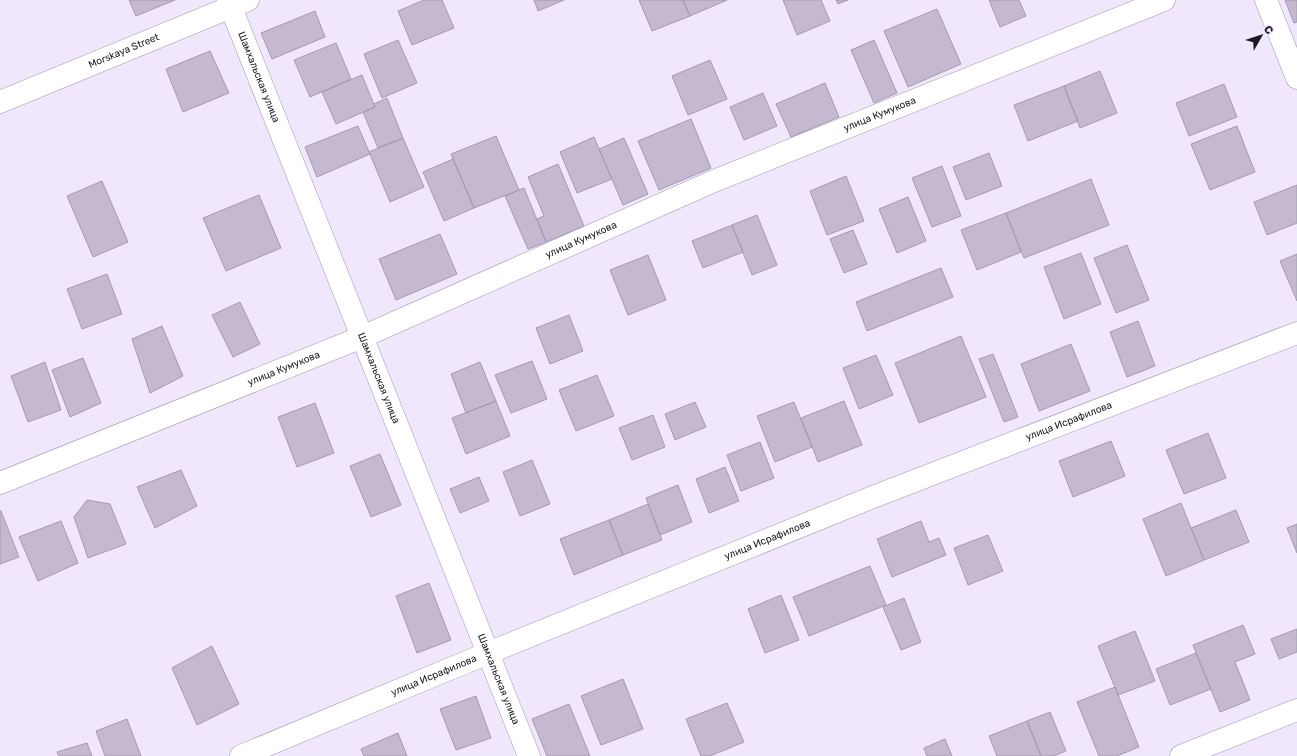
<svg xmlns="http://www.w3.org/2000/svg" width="1297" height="756" font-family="Rubik,sans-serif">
	<rect width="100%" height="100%" fill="#f1e7fc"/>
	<path fill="#c4b9d1" stroke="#a59ab2" d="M129 0H175L136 16Z
		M424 0H442L454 28 412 45 398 11Z
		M534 0H564L538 11Z
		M639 0H683L690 16 652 31Z
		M683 0H727L690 16Z
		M783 0H821L830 21 797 35Z
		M836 0H848L838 4Z
		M989 0H1019L1026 16 1000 27Z
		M1285 0H1297V22L1294 23Z
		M937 9 961 64 908 87 884 31Z
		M315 11 325 37 272 59 261 33Z
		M398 40 417 83 382 98 364 54Z
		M874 40 897 93 874 103 851 50Z
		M336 43 351 79 310 97 294 60Z
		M210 51 229 93 183 112 166 69Z
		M710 60 727 99 688 115 672 76Z
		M1100 71 1117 113 1080 128 1064 86Z
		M362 75 375 107 336 124 322 92Z
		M825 83 839 117 791 137 776 104Z
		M1224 84 1237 117 1189 136 1176 103Z
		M1064 86 1078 121 1028 141 1014 105Z
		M763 93 777 126 744 140 730 107Z
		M387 98 403 138 378 148 363 112 375 107 374 104Z
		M691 119 711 168 659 190 638 141Z
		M358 126 370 154 317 177 305 147Z
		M1237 126 1255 172 1210 190 1191 144Z
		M496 136 519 190 474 208 451 154Z
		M594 137 612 179 577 193 560 152Z
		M403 138 424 187 390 202 369 152Z
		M624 138 648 194 623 205 599 149Z
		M989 153 1002 186 966 200 953 167Z
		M453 159 474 208 444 221 423 172Z
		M558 164 584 226 546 242 537 219 544 216 528 177Z
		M942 166 961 216 932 227 912 178Z
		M846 176 864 221 827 235 810 191Z
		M1091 179 1109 225 1024 258 1006 213Z
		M102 181 128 242 93 257 67 196Z
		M1297 185V223L1267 235 1254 202Z
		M524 188 546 242 528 249 505 196Z
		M259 195 281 248 226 271 203 218Z
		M908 197 926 241 897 253 879 209Z
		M1006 213 1021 252 977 270 961 230Z
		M757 215 777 265 752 275 732 225Z
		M732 225 743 252 703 268 692 241Z
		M853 230 867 264 844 273 830 239Z
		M440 234 457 274 396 300 379 259Z
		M1127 245 1149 300 1116 313 1094 258Z
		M1081 253 1101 304 1064 319 1044 267Z
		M1297 254V301L1280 261Z
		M648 255 666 300 628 315 610 270Z
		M941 268 953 297 867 331 856 302Z
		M107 274 122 314 82 329 67 289Z
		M240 302 260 344 233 357 212 315Z
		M569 315 583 351 550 364 536 328Z
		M1138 321 1155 366 1127 377 1110 332Z
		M162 326 183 376 150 393 132 339Z
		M961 336 986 397 919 423 895 363Z
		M1071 344 1090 391 1039 411 1021 364Z
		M993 354 1018 417 1004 422 979 359Z
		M876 355 893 395 859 409 843 368Z
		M83 358 101 403 70 417 52 370Z
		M532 361 547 399 511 413 495 375Z
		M45 362 61 410 28 422 11 376Z
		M480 362 496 401 466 413 451 374Z
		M597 375 614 416 576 431 559 390Z
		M496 401 510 436 466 454 452 418Z
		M844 401 862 445 818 462 801 418Z
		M695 402 706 427 675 440 665 414Z
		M794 402 812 447 775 462 757 416Z
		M315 403 334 453 297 467 278 417Z
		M653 415 665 447 632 460 619 428Z
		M1208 433 1226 478 1184 494 1166 450Z
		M1111 441 1125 476 1073 497 1059 461Z
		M760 442 774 478 741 491 727 455Z
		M380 454 401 505 371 517 350 466Z
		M532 460 550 504 520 516 503 472Z
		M725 467 739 501 709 513 696 479Z
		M181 470 197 506 155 528 137 487Z
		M479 477 489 501 460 513 450 489Z
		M678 485 692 522 660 535 646 498Z
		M87 500 110 504 126 544 88 558 74 517Z
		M1181 503 1204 560 1166 576 1143 519Z
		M648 504 662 540 623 555 609 520Z
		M1236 510 1249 542 1204 560 1191 528Z
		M0 511H1L19 557 0 564Z
		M609 520 623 555 574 575 560 539Z
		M61 521 78 563 38 581 19 537Z
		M921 521 929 542 939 538 946 555 892 577 877 539Z
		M1297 524V553L1287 528Z
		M988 535 1003 571 968 585 954 548Z
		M870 566 886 605 809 636 793 597Z
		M429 583 451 640 417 653 396 596Z
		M781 595 799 640 765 653 748 609Z
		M904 598 921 642 901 650 883 607Z
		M1243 625 1255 654 1235 662 1250 700 1220 712 1193 645Z
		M1297 629V652L1279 659 1271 639Z
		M1135 631 1155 681 1118 695 1098 646Z
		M212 646 239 704 197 725 172 668Z
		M1196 653 1211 689 1170 705 1156 669Z
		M623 679 643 729 601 745 581 696Z
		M1115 687 1139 747 1117 756H1099L1077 702Z
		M476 696 491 738 456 750 440 709Z
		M727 703 744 742 710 756H701L686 719Z
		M569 704 590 756H547L532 719Z
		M1050 712 1066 751 1054 756H1041L1027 721Z
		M127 719 141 756H105L96 731Z
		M1027 721 1041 756H997L989 736Z
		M398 733 407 756H364L361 749Z
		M945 739 952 756H927L924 748Z
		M87 743 92 756H59L57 752Z"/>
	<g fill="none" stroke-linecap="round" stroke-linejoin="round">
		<g stroke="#a196ad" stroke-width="23">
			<g id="street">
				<path d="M1266 0 1297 78"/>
				<path id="s1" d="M0 102 248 0"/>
				<path id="s2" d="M0 483 362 337 714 181 1164 0"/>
				<path id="s3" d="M241 756 488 653 873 497 1297 333"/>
				<path d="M1181 756 1297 710"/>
			</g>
		</g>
		<g stroke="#a196ad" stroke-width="23">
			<g id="secondary">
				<path id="s4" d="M228 0 529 756"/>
			</g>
		</g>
		<use href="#street" stroke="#fff" stroke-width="22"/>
		<use href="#secondary" stroke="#fff" stroke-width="22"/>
	</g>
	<g text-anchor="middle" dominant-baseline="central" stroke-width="3" stroke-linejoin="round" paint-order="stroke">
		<g font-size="10" fill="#1d1821" stroke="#f1e7fc">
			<text stroke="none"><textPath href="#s1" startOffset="134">Morskaya Street</textPath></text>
			<text stroke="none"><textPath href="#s4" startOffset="83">Шамхальская улица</textPath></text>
			<text stroke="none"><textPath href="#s2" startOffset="954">улица Кумукова</textPath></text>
			<text stroke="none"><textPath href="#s2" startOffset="630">улица Кумукова</textPath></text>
			<text stroke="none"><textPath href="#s2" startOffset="306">улица Кумукова</textPath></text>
			<text stroke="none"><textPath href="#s4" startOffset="407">Шамхальская улица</textPath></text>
			<text stroke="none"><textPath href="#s3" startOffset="893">улица Исрафилова</textPath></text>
			<text stroke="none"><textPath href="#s3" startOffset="569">улица Исрафилова</textPath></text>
			<text stroke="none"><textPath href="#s3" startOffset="209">улица Исрафилова</textPath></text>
			<text stroke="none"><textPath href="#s4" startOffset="731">Шамхальская улица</textPath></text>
		</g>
	</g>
	<g transform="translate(1261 36) rotate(51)" stroke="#f1e7fc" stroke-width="3" paint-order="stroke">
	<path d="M0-3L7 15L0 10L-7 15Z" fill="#1d1821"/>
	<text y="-6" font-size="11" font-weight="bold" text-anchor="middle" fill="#1d1821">С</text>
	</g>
</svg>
